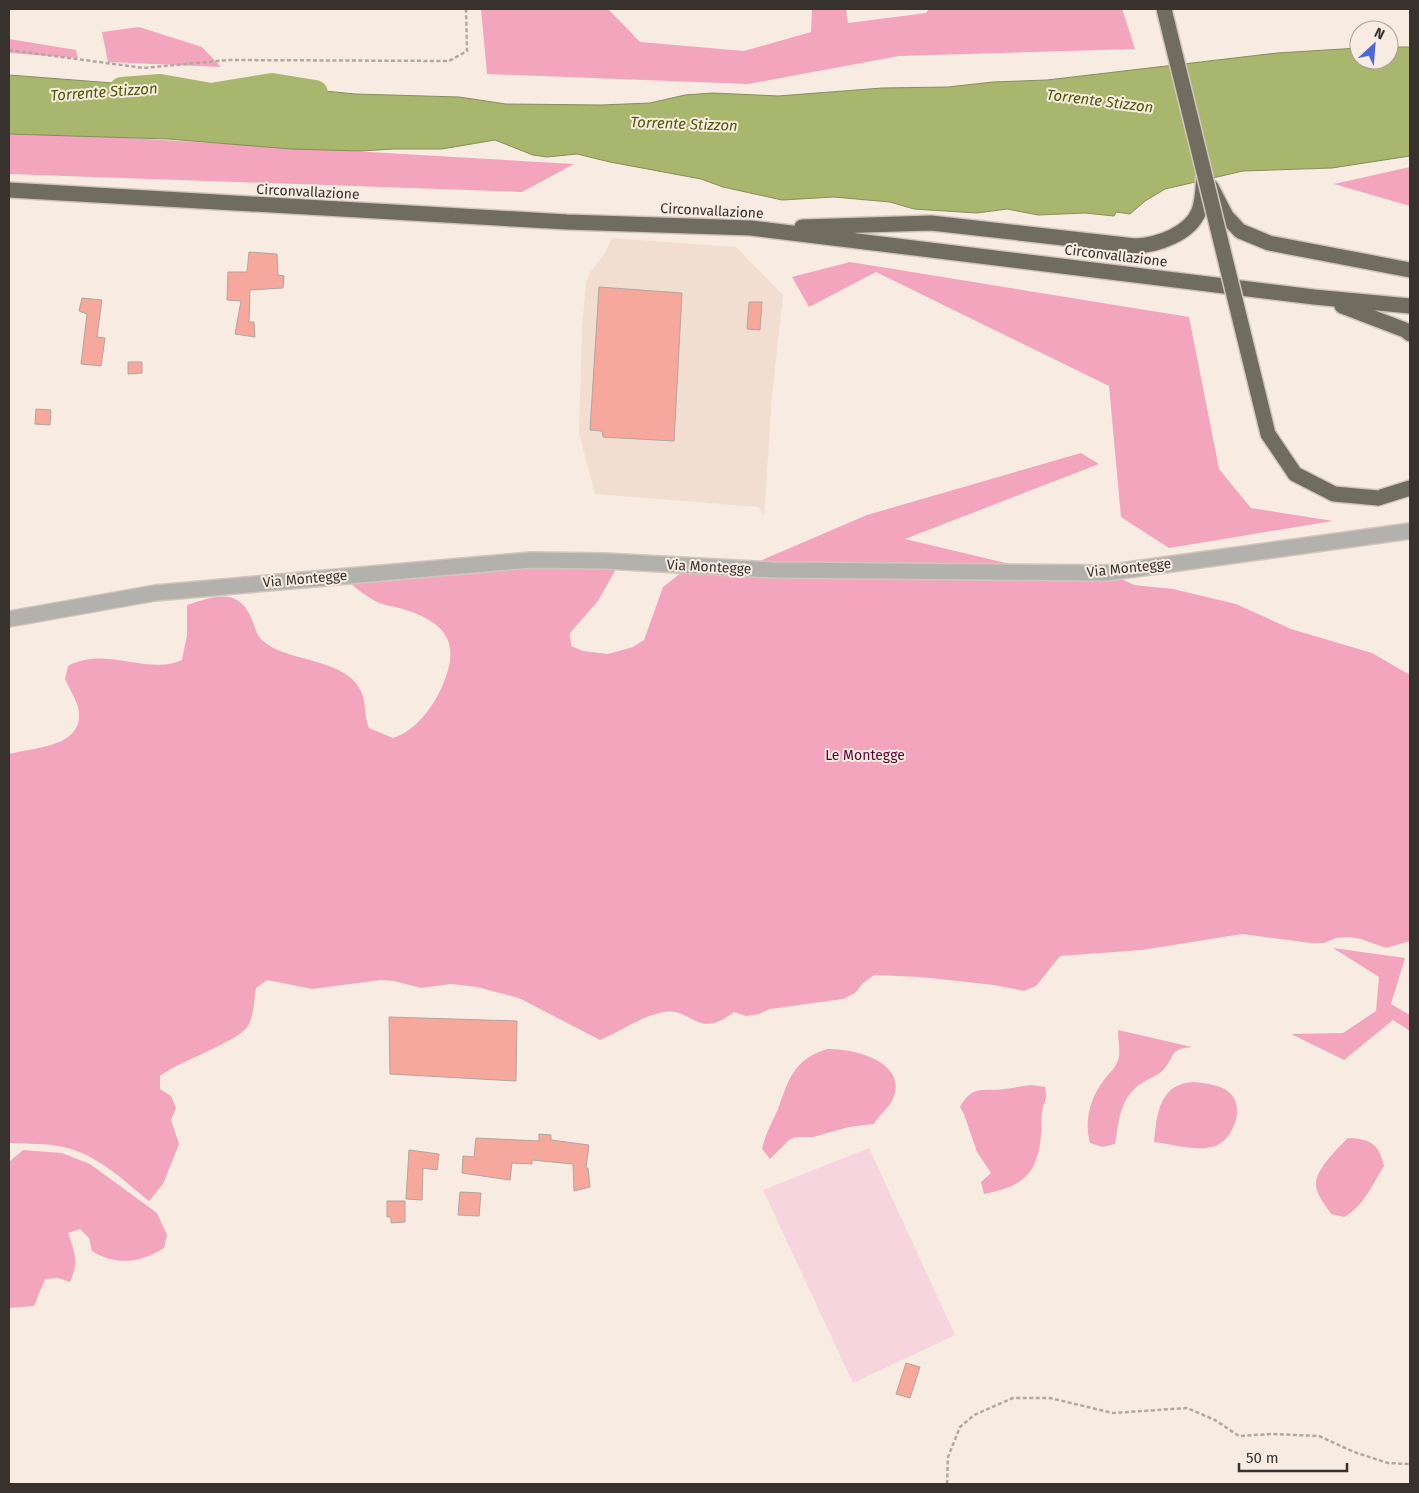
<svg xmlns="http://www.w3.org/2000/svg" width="1419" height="1493" font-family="'Fira Sans',sans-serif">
	<rect width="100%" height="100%" fill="#f8ebe2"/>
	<path fill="#f2ded0" d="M612 238 736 247 783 295 772 396 764 517 759 507 595 494 579 433 582 328 586 284 589 274 605 253Z"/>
	<path fill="#f6d5de" d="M869 1148 955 1335 853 1383 763 1190Z"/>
	<path fill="#f3a5be" d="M481 9H608L640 42 744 51 811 32 812 9H846L848 23 926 13 929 9H1122L1135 49 899 56 748 84 487 74Z
		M139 27 202 47 221 67 108 62 102 32Z
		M9 39 76 50 78 58 9 53Z
		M9 131 574 164 522 192 9 174Z
		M1410 167V206L1334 184Z
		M850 262 1189 317 1219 469 1251 508 1333 521 1169 548 1121 517 1109 386 876 272 809 307 792 277Z
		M1081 453 1099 464 905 539 1064 577 1111 574 1134 585 1173 589 1236 604 1291 629 1372 653 1410 675V941L1386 948 1361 939 1349 937 1336 938 1324 943H1311L1242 934 1142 950 1060 956 1036 986 1024 991 994 985 921 977 874 975 863 983 855 993 843 999 770 1009 759 1014 746 1016 734 1012C696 1041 693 1007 664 1012 641 1016 621 1031 600 1040L519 998 477 987 451 984 421 988 394 981 381 980 312 989 267 980 256 988C254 999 254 1016 248 1026 236 1043 179 1061 160 1076V1089L171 1096 176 1108 171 1120 179 1144 163 1184 149 1201C123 1180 97 1154 63 1147 46 1143 27 1144 9 1143V754C35 747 87 747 78 707 75 697 69 688 65 679L68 666C104 645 149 676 182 660L187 635V605C217 595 240 587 253 622 256 632 258 638 267 644 292 662 346 659 361 691 366 702 364 716 369 728L393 738C412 733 431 710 440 691 461 646 451 624 403 609 394 606 385 606 377 602 365 596 354 586 343 578L621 560 598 601 570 633 571 646 583 651 608 654 633 647 644 640 663 587 695 562 755 563 867 515Z
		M1333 948 1405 958 1391 1004 1410 1015V1031L1393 1020 1344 1060 1291 1034 1343 1033 1376 1011 1379 977Z
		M1118 1030 1192 1047C1169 1049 1176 1055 1164 1069 1159 1075 1148 1079 1142 1083 1120 1096 1119 1121 1115 1144L1102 1147 1090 1143C1084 1121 1090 1098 1104 1080 1109 1073 1117 1067 1119 1057 1120 1049 1118 1038 1118 1030Z
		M827 1049C852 1048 906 1061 894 1096 890 1108 880 1113 874 1124L849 1127 813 1137H795L789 1140 770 1159 762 1149C765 1134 772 1123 778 1109 789 1079 793 1060 827 1049Z
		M1193 1082C1205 1083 1222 1085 1230 1093 1246 1108 1232 1143 1212 1147 1194 1151 1172 1144 1154 1142 1157 1114 1159 1084 1193 1082Z
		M1032 1085 1045 1087C1048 1101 1044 1100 1042 1112 1041 1119 1042 1128 1041 1135 1038 1175 1021 1187 984 1194L981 1182 991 1173 977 1152 964 1114 960 1107C973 1084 982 1092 1004 1089 1013 1088 1022 1086 1032 1085Z
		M1348 1138C1371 1139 1379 1144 1384 1166 1371 1186 1365 1205 1344 1217L1331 1214C1326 1206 1315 1193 1316 1183 1316 1169 1339 1147 1348 1138Z
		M23 1150 62 1153 90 1164 157 1213 167 1235 164 1248C140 1263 116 1266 92 1251L89 1238 80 1229 68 1233C75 1252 79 1262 70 1282L58 1278 45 1279 34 1306 9 1308V1162Z"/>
	<path fill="#a8b66e" stroke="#868e5b" d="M1389 47H1410V156L1332 168 1243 171 1165 189 1145 201 1130 214 1116 212 1114 216 1085 213 1038 215 1007 209 977 213 914 209 890 202 834 197 782 200 723 187 701 179 610 162 577 154 547 157 533 155 495 140 442 149H394L361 151 291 149 168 139 9 134V75L165 87H206L244 83 355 94 459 97 506 104 601 105 650 103 685 95 713 93 778 96 882 88 948 87 993 82 1047 80 1277 53 1359 48V60H1389Z"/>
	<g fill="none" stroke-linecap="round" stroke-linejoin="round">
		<path stroke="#a8b66e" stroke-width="26" d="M122 90 160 87 211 96 272 86 315 93"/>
	</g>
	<path fill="#f7a89c" stroke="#b3a4a1" d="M249 252 277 254 278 275 284 276 283 288 250 290 249 322H254L255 337 235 334 241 301 227 300 228 272H247Z
		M599 287 682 293 674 441 603 437 602 431 590 430Z
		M82 298 102 300 97 337 105 338 101 366 81 364 87 314 79 311Z
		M749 302H762L760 330 747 329Z
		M128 362H142V373L128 374Z
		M36 409 51 410 50 425 35 424Z
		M389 1017 517 1021 516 1081 390 1074Z
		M539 1134 551 1135V1140L589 1145 586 1168H588L590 1187 574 1191 573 1164 532 1160V1164L512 1163 510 1180 462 1173 463 1156 474 1157 476 1138 539 1141Z
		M409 1150 439 1154 437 1170 423 1168 422 1200 406 1199Z
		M460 1192 481 1193 479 1216 458 1215Z
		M387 1201H405V1222L391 1223V1217H387Z
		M906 1363 920 1367 910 1398 896 1394Z"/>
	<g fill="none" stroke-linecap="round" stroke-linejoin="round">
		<g stroke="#d1c6be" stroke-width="18">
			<path id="minor" d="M9 619 155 593 531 560 605 561 774 570 1106 573 1410 531"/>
		</g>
		<g stroke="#d1c6be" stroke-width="18">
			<path id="highway" d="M1211 187 1226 216 1240 231 1269 243 1410 270
				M9 190 567 222 751 228 1314 297 1410 306
				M802 227 931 223 1135 246C1158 245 1190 234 1199 211 1203 200 1203 186 1204 175
				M1342 306 1405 330 1410 334
				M1378 498 1410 488"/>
		</g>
		<path stroke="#b2a8a1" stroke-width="2.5" stroke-dasharray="4 2.5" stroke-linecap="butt" d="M9 50 144 68 228 60 449 61 467 51 466 9
			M947 1484 948 1457 960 1427 974 1415 1013 1398H1050L1113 1413 1187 1408 1215 1420 1239 1436 1272 1434 1319 1436 1354 1452 1388 1463 1410 1464"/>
		<use href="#minor" stroke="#b3b1ab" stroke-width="15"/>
		<use href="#highway" stroke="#716c60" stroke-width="15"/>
		<g stroke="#d1c6be" stroke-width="18" stroke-linecap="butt">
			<path id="highway-bridge" d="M1164 9 1268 434 1295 474 1334 494 1378 498"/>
		</g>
		<use href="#highway-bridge" stroke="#716c60" stroke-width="15"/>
	</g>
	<g text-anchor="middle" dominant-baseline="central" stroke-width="4" stroke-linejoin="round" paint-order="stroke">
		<g font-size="14" fill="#37322e" stroke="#f8ebe2">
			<text transform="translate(308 192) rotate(3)">Circonvallazione</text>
			<text transform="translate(712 211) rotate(3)">Circonvallazione</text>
			<text transform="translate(1116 256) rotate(7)">Circonvallazione</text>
			<text transform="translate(709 567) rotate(3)">Via Montegge</text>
			<text transform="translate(1129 568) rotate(-6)">Via Montegge</text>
			<text transform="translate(305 579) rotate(-5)">Via Montegge</text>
		</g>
		<g font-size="14" fill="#5e0130" stroke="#f8ebe2">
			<text x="865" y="755">Le Montegge</text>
		</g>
		<g font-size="15" font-style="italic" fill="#4e5901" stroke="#f8ebe2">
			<text transform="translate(104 92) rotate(-4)">Torrente Stizzon</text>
			<text transform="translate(1100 101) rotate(7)">Torrente Stizzon</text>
			<text transform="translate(684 124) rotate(2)">Torrente Stizzon</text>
		</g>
	</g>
	<rect width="1419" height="1493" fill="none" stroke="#37322e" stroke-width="20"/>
	<g transform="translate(1374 45) rotate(26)"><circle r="24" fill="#f8ebe2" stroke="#aba19a"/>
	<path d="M0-4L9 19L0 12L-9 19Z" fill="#4c67db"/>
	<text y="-8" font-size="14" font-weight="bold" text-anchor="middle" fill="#37322e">N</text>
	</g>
	<path d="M1239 1463v8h108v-8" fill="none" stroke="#37322e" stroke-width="2.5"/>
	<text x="1246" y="1463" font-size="15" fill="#37322e" stroke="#f8ebe2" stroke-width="4" paint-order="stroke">50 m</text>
</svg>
